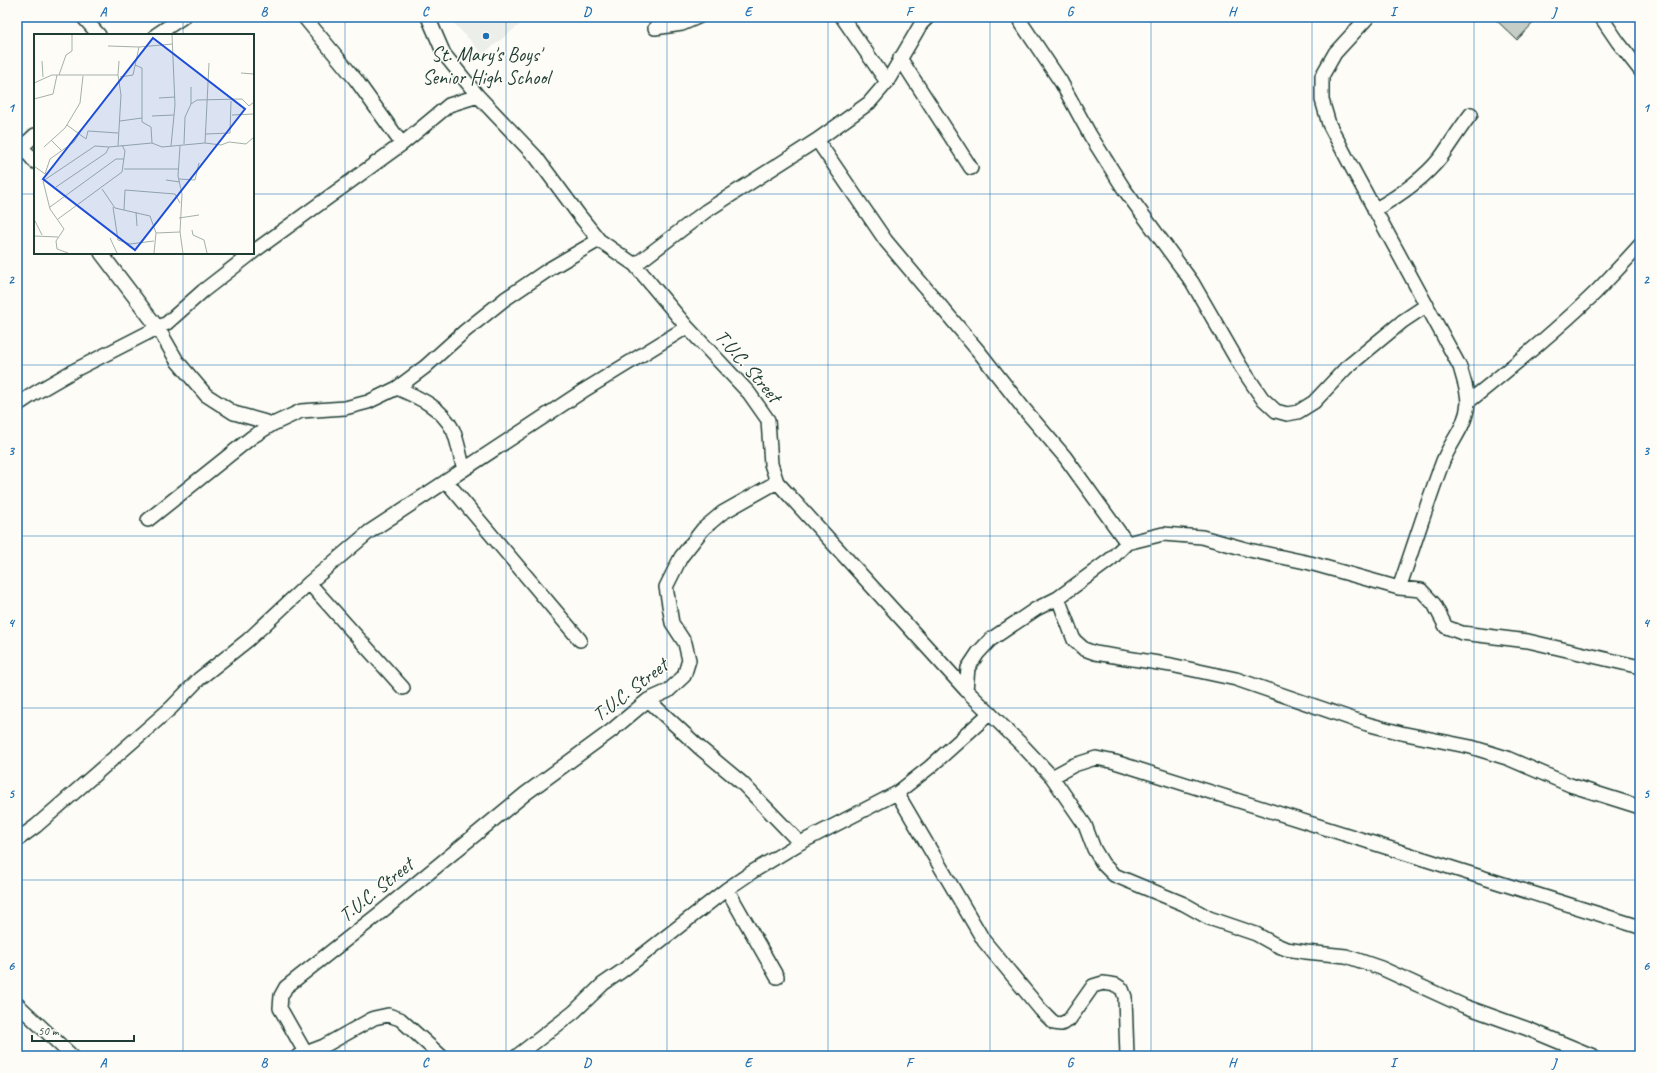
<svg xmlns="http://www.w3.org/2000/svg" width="1657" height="1073" font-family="Caveat,sans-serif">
	<rect width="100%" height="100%" fill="#fdfcf7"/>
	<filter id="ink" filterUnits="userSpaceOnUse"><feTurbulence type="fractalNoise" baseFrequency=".025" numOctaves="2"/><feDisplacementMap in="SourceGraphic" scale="8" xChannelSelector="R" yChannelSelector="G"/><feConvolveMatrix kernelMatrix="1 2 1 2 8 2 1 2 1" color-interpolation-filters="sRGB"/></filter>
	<g filter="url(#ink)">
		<path fill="#eceee9" d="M448 17H529L483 54Z"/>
		<path fill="#c6cdc7" stroke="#1f3d34" d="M1493 17H1539L1517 40Z"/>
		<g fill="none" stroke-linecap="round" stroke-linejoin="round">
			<g stroke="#1f3d34" stroke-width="16">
				<path id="minor" d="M83 17 99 35
					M304 17 356 80 402 144
					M842 17 887 82
					M1020 17 1022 24 1061 82 1090 135 1124 189 1192 282 1241 367 1262 398 1276 411 1287 414 1298 412 1314 402 1346 368 1403 321 1427 305
					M1368 17 1335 53 1322 76V100L1329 124 1351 166 1460 367C1463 378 1468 391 1468 403 1466 427 1451 441 1443 461 1427 503 1414 546 1399 588
					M1601 17 1618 42 1640 70
					M655 28 682 24 698 17
					M156 35 183 17
					M900 58 971 168
					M817 140 886 241 980 353 1024 409 1065 457 1127 543
					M17 144 22 147 35 162
					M22 147 35 135
					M1374 210C1399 196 1423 180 1441 157 1451 143 1460 128 1471 114
					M253 252 402 144 449 105 478 96
					M101 253 158 328 177 361 206 395 234 413 273 424
					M635 265 706 211 817 140 869 103 887 82 921 24 928 17
					M397 388C420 398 441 407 453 430 458 441 460 457 464 469
					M1468 402C1512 367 1556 331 1596 292 1611 276 1626 261 1640 245
					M17 405 35 393 73 371 167 323 203 291 252 253
					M446 481 580 640
					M777 482 966 690 1022 745 1052 777
					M148 520 252 437 273 424 301 411 345 408 368 402 397 388 425 367 465 331 505 299 551 268 599 240
					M309 583 403 688
					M1058 598 1074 640 1084 649 1095 653 1171 665 1236 679 1367 724 1401 733 1471 747 1507 758 1570 785 1640 807
					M966 690 968 668 978 653 990 640 1036 609 1058 598 1111 559 1127 543 1163 534 1202 537 1249 550 1310 563 1399 588 1421 590 1434 604 1446 627 1462 633 1528 641 1640 667
					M648 700 700 748 742 783 800 843
					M897 793 984 941 1041 1010 1054 1023 1061 1024 1069 1020 1093 986 1103 983 1116 985 1122 989 1125 997 1127 1056
					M17 840 36 826 171 708 199 679 248 640 309 583 369 532 583 391 687 327
					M727 889 777 977
					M17 1004 72 1056
					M305 1052 280 1008 281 996 286 987 380 913 525 794 611 731 648 700 668 691 684 676 689 660 685 643 672 623 666 587 681 557 703 529 722 513 777 482 771 464 768 420 749 393 687 327 635 265 599 240 579 215 536 157 478 96 444 54 428 17
					M298 1056 324 1046 374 1018 388 1015 400 1019 441 1056
					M517 1056 574 1012 603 984 622 971 727 889 752 872 800 843 897 793 930 767 990 713
					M1593 1056 1528 1029 1464 1006 1381 968 1346 956 1306 952 1286 949 1274 944 1256 934 1209 918 1184 904 1114 875 1103 864 1094 849 1085 825 1052 777 1074 765 1096 758 1115 762 1640 927"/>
			</g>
			<use href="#minor" stroke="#fdfcf7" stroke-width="13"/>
		</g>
	</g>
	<path fill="none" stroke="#1f6fb2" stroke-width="1" stroke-opacity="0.55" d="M183 17V35M345 17V1056M506 17V1056M667 17V1056M828 17V1056M990 17V1056M1151 17V1056M1312 17V1056M1474 17V1056M17 194H35M253 194H1640M183 253V1056M17 365H1640M17 536H1640M17 708H1640M17 880H1640"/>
	<circle fill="#1f6fb2" stroke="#fdfcf7" stroke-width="1.5" cx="486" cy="36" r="4"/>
	<g text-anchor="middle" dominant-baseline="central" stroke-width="3" stroke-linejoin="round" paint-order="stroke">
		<g font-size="20" fill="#1f3d34" stroke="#fdfcf7">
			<text x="486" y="54">St. Mary's Boys'<tspan x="486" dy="23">Senior High School</tspan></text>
		</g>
		<g font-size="20" fill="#1f3d34" stroke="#fdfcf7">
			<text transform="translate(748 366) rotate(49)">T.U.C. Street</text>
			<text transform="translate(630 690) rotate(-38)">T.U.C. Street</text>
			<text transform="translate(376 890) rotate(-39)">T.U.C. Street</text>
		</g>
	</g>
	<g transform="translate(34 34)">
		<rect width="220" height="220" fill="#fdfcf7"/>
		<path fill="none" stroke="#a4b0a9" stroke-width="1" d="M74 12 105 13 139 10M8 27 9 43M101 31 108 34V88L117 93 118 109 128 113 171 109 187 111 195 108 212 110 220 103M207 39 220 40M25 41 32 21 38 17V1M84 41 85 27M86 43 99 41 105 13M0 49 18 41H84L87 61 84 112M125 64 141 63M0 65 19 60 23 41M157 70 163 66 208 65 215 72 220 68M198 81 220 80M118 82 140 81M86 87 108 84M0 90V103M33 91 52 105 54 97 84 99M172 100 196 99 197 67M17 106 27 116M171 109 175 29M150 110 151 83 157 70V53M137 112 141 71 138 1M146 112 144 142 148 160 146 198 149 219M10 113 31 94 46 69 49 42M75 113 118 109M0 132 11 140M90 135H145M11 140 16 125 40 108 45 100M145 145 161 146 165 129M132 146 146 148M22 153 72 119 75 113 61 112 9 147 16 175 30 195 22 207 23 215 34 219M68 155 81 174 116 182 122 199 120 219M16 173 82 125H90M79 173 84 206 96 210 120 207M90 176 91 156 141 160 146 169M102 178 103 192M145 184 165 181M0 185 8 201M24 185 88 138 91 117 88 111M158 196 159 201 170 206 173 219M122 199 146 198M0 202 24 203M76 204 83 219"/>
		<path fill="#1d4ed8" fill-opacity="0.15" stroke="#1d4ed8" stroke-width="2" d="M119 4 211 75 101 216 9 145Z"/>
		<rect width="220" height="220" fill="none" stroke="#1f3d34" stroke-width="2"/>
	</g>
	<rect width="1657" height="1073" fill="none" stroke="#fdfcf7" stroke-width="44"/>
	<path d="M32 1035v6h102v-6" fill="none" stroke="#1f3d34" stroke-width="2"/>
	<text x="38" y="1035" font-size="12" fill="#1f3d34" stroke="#fdfcf7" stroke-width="3" paint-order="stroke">50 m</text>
	<rect x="22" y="22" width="1613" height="1029" fill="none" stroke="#1f6fb2" stroke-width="1.5"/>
	<g font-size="13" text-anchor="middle" font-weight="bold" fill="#1f6fb2">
		<text x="103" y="16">A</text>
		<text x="264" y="16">B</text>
		<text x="425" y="16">C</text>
		<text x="587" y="16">D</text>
		<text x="748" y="16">E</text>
		<text x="909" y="16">F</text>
		<text x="1070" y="16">G</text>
		<text x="1232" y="16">H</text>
		<text x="1393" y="16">I</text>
		<text x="1554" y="16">J</text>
		<text x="11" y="112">1</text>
		<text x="1646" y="112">1</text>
		<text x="11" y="284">2</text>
		<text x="1646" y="284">2</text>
		<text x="11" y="455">3</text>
		<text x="1646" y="455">3</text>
		<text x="11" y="627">4</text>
		<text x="1646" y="627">4</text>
		<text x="11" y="798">5</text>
		<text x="1646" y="798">5</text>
		<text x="11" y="970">6</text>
		<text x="1646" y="970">6</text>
		<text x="103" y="1067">A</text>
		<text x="264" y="1067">B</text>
		<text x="425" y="1067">C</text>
		<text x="587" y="1067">D</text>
		<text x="748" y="1067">E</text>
		<text x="909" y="1067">F</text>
		<text x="1070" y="1067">G</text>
		<text x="1232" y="1067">H</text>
		<text x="1393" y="1067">I</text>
		<text x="1554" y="1067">J</text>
	</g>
</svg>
